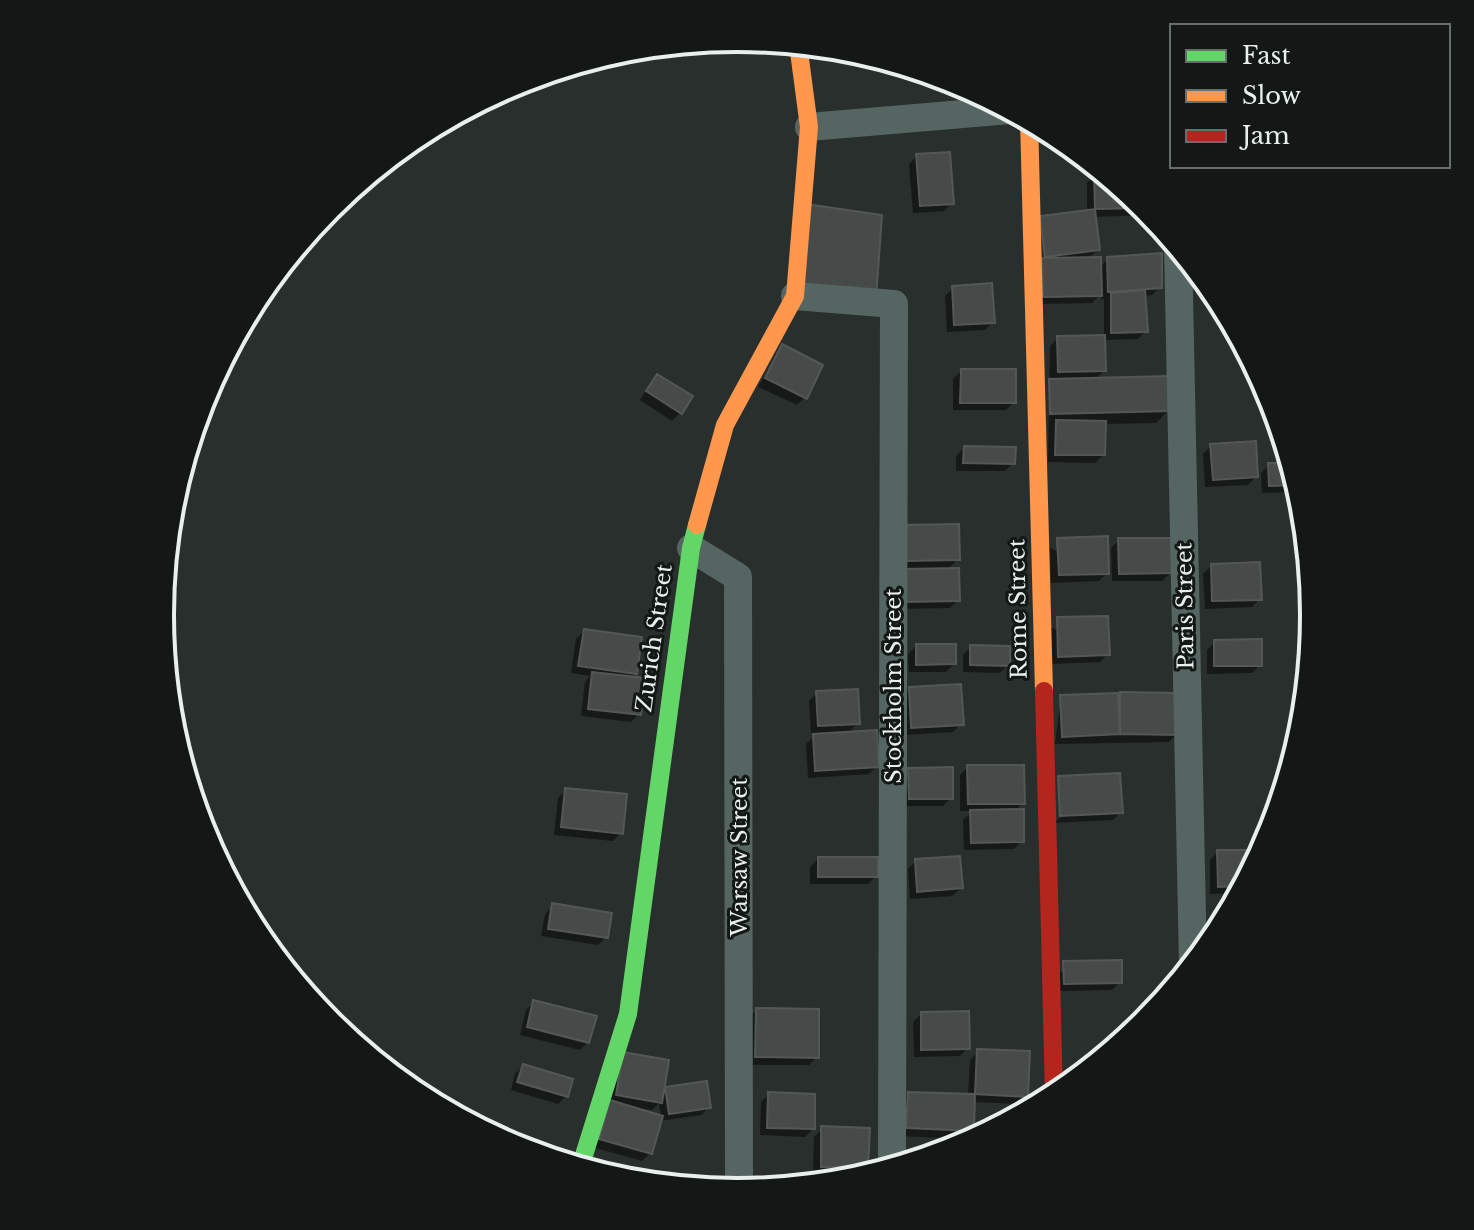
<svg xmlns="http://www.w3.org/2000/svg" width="1474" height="1230" font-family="'Libre Baskerville',serif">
	<rect width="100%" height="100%" fill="#292f2d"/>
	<path fill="#0007" fill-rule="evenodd" d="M917 156 952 203 944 211 913 213 909 164Z
		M1095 175 1145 207 1150 213 1148 215 1094 217 1098 249 1088 259 1099 268 1108 259 1160 287 1152 295 1144 296 1146 331 1138 339 1104 340V370L1095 380 1169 410 1156 423 1104 424 1103 455 1095 463 1048 462 1050 346 1058 338 1104 337V299H1101V294L1092 303 1036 304 1035 268 1087 212V183Z
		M1176 245 1206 282 1177 284Z
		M953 288 993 322 985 330 947 332 945 296Z
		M1239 336 1246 350H1240Z
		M782 347 805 397 797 405 758 387Z
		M961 371 1014 402 1006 410H953V379Z
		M658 376 680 413 672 421 640 400 650 384Z
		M1211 446 1256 477 1248 485 1205 487 1203 454Z
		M964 448 1013 463 1005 471H956V456Z
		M1269 465H1291L1299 489 1296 492 1262 493 1261 473Z
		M894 535 958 559 947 570 958 600 950 608 896 609Z
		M1119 540 1170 573 1162 581H1112L1111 548Z
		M1050 548 1107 573 1099 581 1051 583Z
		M1211 566 1260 599 1252 607 1205 609 1203 574Z
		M1050 627 1108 654 1100 662 1051 664Z
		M584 631 635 673 630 678 639 714 631 722 581 716 585 682 590 676 571 673 576 639Z
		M1215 642 1260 665 1252 673 1207 674V650Z
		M916 646 954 664 946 672H909L908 654Z
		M971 647 1008 665 1000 673 963 672V655Z
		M910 689 961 724 953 732 904 735 902 697Z
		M817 693 858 723 847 734 877 766 869 774 808 778 806 744 817 733H811L809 701Z
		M1120 694 1177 695V734L1169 742 1055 744 1061 697Z
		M968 767 1023 803 1015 811 1022 841 1014 849 964 850 963 820 972 811H960V775Z
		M909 770 951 798 943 806H901V778Z
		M1118 775 1121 812 1113 820 1053 823Z
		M566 790 621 833 613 841 554 835 558 798Z
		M1218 852H1250L1251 872 1239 893 1210 894V860Z
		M818 859 876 876 868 884H810V867Z
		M916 861 961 888 952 896 910 899 908 869Z
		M553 906 606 937 598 945 541 936 545 914Z
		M1211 933H1218L1203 952V941Z
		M1056 971 1120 982 1112 990 1057 991Z
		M534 1002 588 1042 580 1050 520 1035 526 1010Z
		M757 1010 817 1057 809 1065H748L749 1018Z
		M921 1014 968 1048 960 1056 914 1057 913 1022Z
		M978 1052 1026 1096 1018 1104 973 1102 972 1131 964 1139 899 1136 901 1102 909 1094 968 1096 970 1060Z
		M615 1063 661 1094 666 1089 709 1107 701 1115 659 1121 650 1153 642 1161 592 1147ZM659 1103 661 1117 641 1112V1109L652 1110Z
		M523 1066 566 1096 558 1104 511 1090 515 1074Z
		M769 1094 813 1129 805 1137 760 1135 761 1102Z
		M822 1129 866 1167 858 1175 813 1174 814 1137Z
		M914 1152H947L906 1164V1160Z"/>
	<path fill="#464a49" stroke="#535857" stroke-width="2" d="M950 152 954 204 920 206 916 154Z
		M1103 172 1145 207 1146 208 1095 209 1094 173Z
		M806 204 882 215 876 299 798 293Z
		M1095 209 1100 250 1045 257 1040 216Z
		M1162 253V288L1108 292 1107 257Z
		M1101 257 1102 296 1043 297 1042 258Z
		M992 283 995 323 954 325 952 286Z
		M1145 290 1148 332 1111 333V293Z
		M1105 335 1106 371 1058 372 1057 336Z
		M782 344 823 365 807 399 765 378Z
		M961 369H1016V403H960Z
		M657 374 693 396 682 414 646 391Z
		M1169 376 1171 411 1050 414 1049 379Z
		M1056 420 1106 421 1105 455H1055Z
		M1256 441 1258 477 1213 480 1210 444Z
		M964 446 1016 447 1015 464 963 463Z
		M1268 463H1291L1298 485 1269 486Z
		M959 524 960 560 903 561 901 525Z
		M1108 536 1109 574 1059 575 1057 538Z
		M1118 538H1171L1172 573 1119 574Z
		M1260 562 1262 600 1212 601 1211 564Z
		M959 568 960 601 904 602 903 569Z
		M1108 616 1110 655 1058 657 1057 617Z
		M584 629 642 637 637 674 578 666Z
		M1262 639V666H1214V640Z
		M916 644H956V664L916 665Z
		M970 645 1010 646V666L970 665Z
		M592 672 645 678 641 715 588 709Z
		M961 684 964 725 911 728 909 687Z
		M858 689 860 724 818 726 816 691Z
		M1120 692 1179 693V735L1120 734Z
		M1118 693 1120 734 1062 737 1060 695Z
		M877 730 879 767 815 771 813 734Z
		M967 765H1024L1025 804H968Z
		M953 767V799H909L908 768Z
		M1120 773 1123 813 1060 816 1058 776Z
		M565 788 627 794 623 834 561 827Z
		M1024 809V842L971 843 970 810Z
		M1217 850H1252V869L1243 886 1218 887Z
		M960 856 963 888 917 892 915 859Z
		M818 857H878V877H818Z
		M552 903 612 913 608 938 548 929Z
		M1122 960V983L1064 984 1063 961Z
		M533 1000 597 1016 589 1043 527 1027Z
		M756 1008 819 1009V1058L755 1057Z
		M969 1011 970 1049 921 1050V1012Z
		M977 1049 1030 1051 1028 1097 975 1094Z
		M623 1052 669 1060 662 1103 616 1095Z
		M523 1064 573 1079 568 1097 517 1082Z
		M707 1081 711 1108 669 1114 665 1087Z
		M768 1092 815 1094V1129L767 1128Z
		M908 1092 975 1094 974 1131 906 1128Z
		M610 1100 663 1116 652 1154 599 1139Z
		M821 1126 870 1128 868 1168 821 1167Z
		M954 1149 914 1161 913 1150Z"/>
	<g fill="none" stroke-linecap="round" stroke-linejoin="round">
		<path stroke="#546562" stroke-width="28" d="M809 127 1010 110
			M1178 247 1193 965
			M795 296 894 304 892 1168
			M691 548 738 577 739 1181 736 1192"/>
		<path stroke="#63d668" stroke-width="18" d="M580 1168 628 1014 691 548 697 525"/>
		<path stroke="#ff974d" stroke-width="18" d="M1029 120 1044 691
			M697 525 725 425 795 296 809 127 798 44"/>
		<path stroke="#b3261e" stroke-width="18" d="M1044 691 1054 1096"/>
	</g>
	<g text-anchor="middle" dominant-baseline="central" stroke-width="6" stroke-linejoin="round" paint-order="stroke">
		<g font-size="22" fill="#e8efed" stroke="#131817">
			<text transform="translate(1185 606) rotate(-91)">Paris Street</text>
			<text transform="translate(1018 609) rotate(-91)">Rome Street</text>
			<text transform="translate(654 638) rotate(-82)">Zurich Street</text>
			<text transform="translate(893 686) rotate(-90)">Stockholm Street</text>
			<text transform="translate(739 857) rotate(-90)">Warsaw Street</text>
		</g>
	</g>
	<path d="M0 0H1474V1230H0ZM174 615a563 563 0 1 1 1126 0a563 563 0 1 1-1126 0Z" fill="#131817" fill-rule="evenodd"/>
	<path fill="none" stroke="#e8efed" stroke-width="4" d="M174 615a563 563 0 1 1 1126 0a563 563 0 1 1-1126 0Z"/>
	<rect x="1170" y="24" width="280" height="144" fill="#131817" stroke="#686e6d" stroke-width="2"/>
	<rect x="1186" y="50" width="40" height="12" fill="#63d668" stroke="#686e6d" stroke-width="2"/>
	<text x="1242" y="64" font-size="24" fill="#e8efed">Fast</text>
	<rect x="1186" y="90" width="40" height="12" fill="#ff974d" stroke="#686e6d" stroke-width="2"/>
	<text x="1242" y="104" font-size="24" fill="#e8efed">Slow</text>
	<rect x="1186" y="130" width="40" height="12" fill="#b3261e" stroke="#686e6d" stroke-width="2"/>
	<text x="1242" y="144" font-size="24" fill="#e8efed">Jam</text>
</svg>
